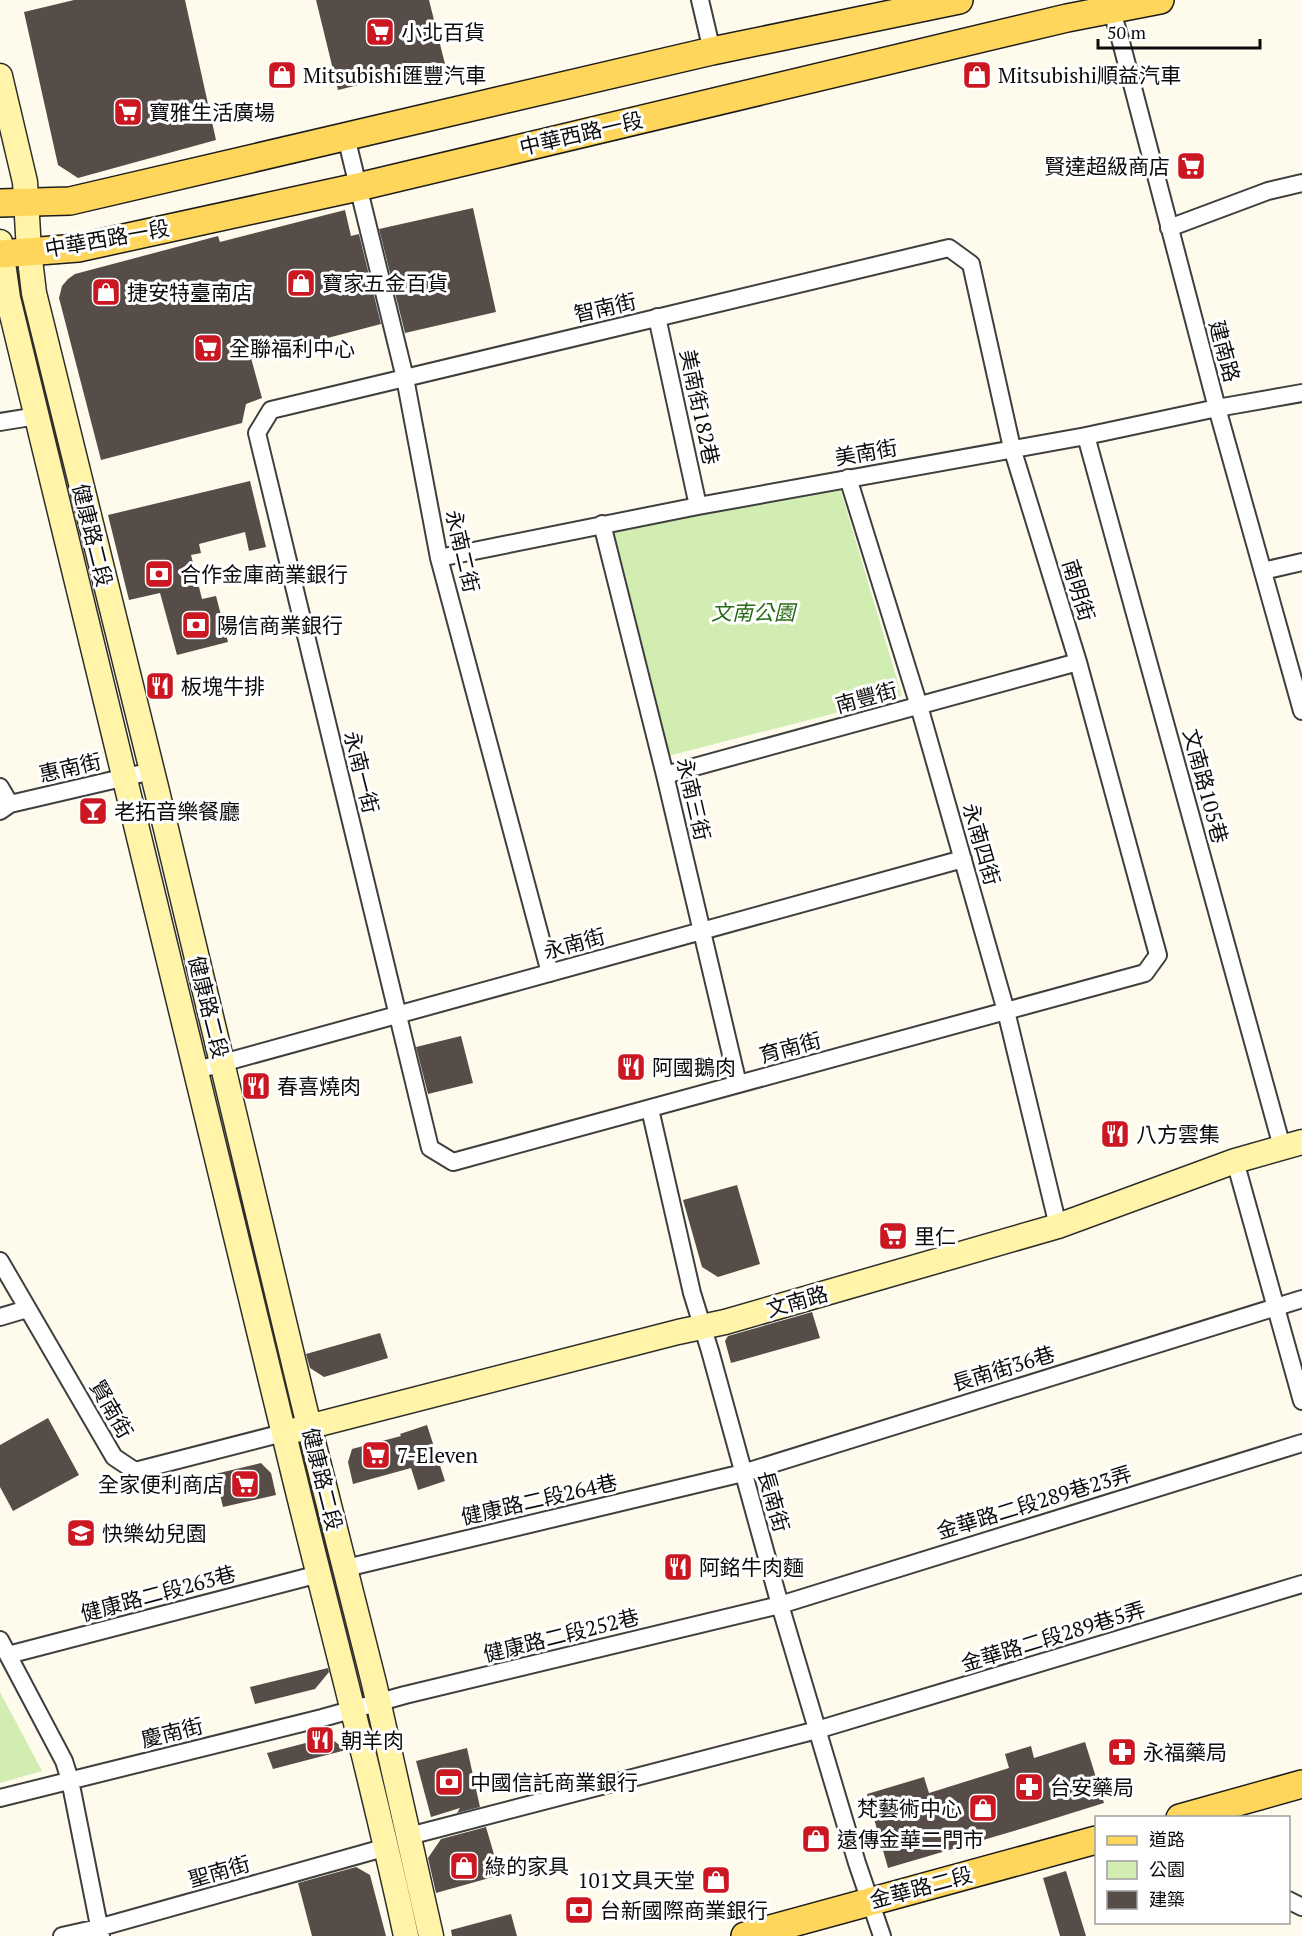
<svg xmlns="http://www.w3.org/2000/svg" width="1302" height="1936" font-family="'PT Serif','Noto Sans TC',serif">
	<rect width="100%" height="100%" fill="#fffbec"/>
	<path fill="#d1edb1" d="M837 478 902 696 664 757 609 516Z
		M0 1692 42 1771 0 1783Z"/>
	<path fill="#564d48" d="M74 0H185L216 140 78 178 58 165 24 12Z
		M316 0H429L445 64 338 90Z
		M473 208 496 312 405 333 379 229Z
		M345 210 351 236 359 234 381 324 251 358 262 398 246 404 242 423 101 460 59 298 62 286 68 279 75 274 218 236 220 242Z
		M250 481 266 547 249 551 245 532 199 544 201 553 191 555 202 599 216 596 228 642 177 655 160 593 129 600 108 515Z
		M461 1036 473 1083 428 1094 416 1047Z
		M737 1185 760 1264 718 1277 702 1267 683 1200Z
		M812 1312 820 1338 731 1363 725 1341 728 1336Z
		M380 1333 388 1358 324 1377 310 1368 306 1354Z
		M48 1418 79 1475 13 1511 0 1487V1445Z
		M427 1425 445 1481 418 1490 411 1468 353 1484 348 1462 352 1449 401 1436 400 1434Z
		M261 1463 271 1473 276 1495 223 1507 215 1474Z
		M328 1668 329 1672 315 1689 255 1704 250 1687Z
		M329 1737 346 1750 273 1769 267 1753Z
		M1085 1742 1104 1803 1027 1827 888 1868 867 1794 924 1777 929 1793 1009 1768 1005 1754 1031 1746 1034 1758Z
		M467 1748 480 1807 457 1813 460 1808 431 1817 416 1761Z
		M486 1827 500 1875 436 1893 428 1858 441 1839Z
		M356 1867 370 1875 386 1936H312L298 1883Z
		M1066 1871 1086 1936H1060L1043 1878Z
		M511 1914 517 1936H452L451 1930Z"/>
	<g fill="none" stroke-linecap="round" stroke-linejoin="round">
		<g stroke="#3f3f3f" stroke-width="20">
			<path id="street" d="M700 0 712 51
				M1109 1 1121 42 1217 408 1302 711
				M346 137 405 378 439 558 550 973
				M1169 228 1268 191 1302 183
				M949 248 971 264 1012 448 1078 662 1158 955 1145 973 453 1162 430 1148 257 433 271 410Z
				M657 317 698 506
				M0 422 37 416
				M1086 436 1282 1147
				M848 478 919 706 1006 1011 1058 1226
				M602 524 665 775 738 1084
				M439 558 698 506 1086 436 1217 408 1302 393
				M1263 571 1302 562
				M665 775 1078 662
				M0 787 10 804
				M0 811 10 804 152 771
				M197 1070 963 859
				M650 1109 692 1293 710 1351 780 1605 857 1863 882 1936
				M1235 1161 1302 1401
				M0 1261 114 1457 135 1471 283 1433
				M0 1317 27 1309
				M346 1568 743 1473 1302 1299
				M0 1640 64 1761 70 1780 101 1936
				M8 1655 319 1574
				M0 1798 322 1718 405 1695 780 1605 1302 1443
				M409 1836 817 1730 1302 1584
				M1288 1900 1302 1907
				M62 1936 98 1928 387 1847"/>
		</g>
		<g stroke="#2e2e2e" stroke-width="27">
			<path id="secondary" d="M0 76 25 182 29 251 34 293 156 787 309 1426 374 1683 431 1936
				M0 242 8 298C101 677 192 1056 284 1434 324 1602 370 1767 406 1936
				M296 1430 678 1332 725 1322 1058 1226 1235 1161 1302 1142"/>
		</g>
		<g stroke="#1d1d1d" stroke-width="30">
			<path id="primary" d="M0 203 70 201 712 51 959 0
				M0 254 78 248 358 187 1067 18 1160 0
				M1180 1818 1302 1784
				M745 1936 1096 1840"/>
		</g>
		<use href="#street" stroke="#fff" stroke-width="16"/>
		<use href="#secondary" stroke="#fff4a7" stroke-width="24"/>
		<use href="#primary" stroke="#ffd65c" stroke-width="27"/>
	</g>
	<defs>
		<g id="supermarket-square" transform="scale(1.5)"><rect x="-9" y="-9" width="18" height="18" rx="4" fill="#ca1721" stroke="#fff"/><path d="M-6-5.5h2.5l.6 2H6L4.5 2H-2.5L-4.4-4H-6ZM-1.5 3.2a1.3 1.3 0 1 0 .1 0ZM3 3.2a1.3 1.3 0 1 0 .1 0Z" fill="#fff"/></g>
		<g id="shop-square" transform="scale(1.5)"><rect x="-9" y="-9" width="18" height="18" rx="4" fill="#ca1721" stroke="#fff"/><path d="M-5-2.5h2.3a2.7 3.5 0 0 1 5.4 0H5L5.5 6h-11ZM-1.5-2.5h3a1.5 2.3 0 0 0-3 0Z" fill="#fff"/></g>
		<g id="bank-square" transform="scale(1.5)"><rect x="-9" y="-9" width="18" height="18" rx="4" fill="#ca1721" stroke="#fff"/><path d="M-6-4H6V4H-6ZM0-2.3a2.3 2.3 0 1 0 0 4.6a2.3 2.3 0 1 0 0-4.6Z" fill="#fff"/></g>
		<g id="restaurant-square" transform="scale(1.5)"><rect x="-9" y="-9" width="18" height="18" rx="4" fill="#ca1721" stroke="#fff"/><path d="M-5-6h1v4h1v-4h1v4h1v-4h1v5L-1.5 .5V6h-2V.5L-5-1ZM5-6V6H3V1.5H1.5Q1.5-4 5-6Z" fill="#fff"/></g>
		<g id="bar-square" transform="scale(1.5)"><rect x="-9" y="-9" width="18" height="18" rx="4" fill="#ca1721" stroke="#fff"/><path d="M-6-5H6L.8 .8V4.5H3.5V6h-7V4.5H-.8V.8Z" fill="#fff"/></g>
		<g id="school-square" transform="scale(1.5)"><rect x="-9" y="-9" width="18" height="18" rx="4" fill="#ca1721" stroke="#fff"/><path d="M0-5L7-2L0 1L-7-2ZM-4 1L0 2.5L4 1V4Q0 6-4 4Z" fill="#fff"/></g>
		<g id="pharmacy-square" transform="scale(1.5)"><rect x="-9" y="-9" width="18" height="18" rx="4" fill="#ca1721" stroke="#fff"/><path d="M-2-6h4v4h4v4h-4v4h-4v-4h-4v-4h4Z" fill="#fff"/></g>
	</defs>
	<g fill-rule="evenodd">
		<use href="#supermarket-square" x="380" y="32"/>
		<use href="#shop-square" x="282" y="75"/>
		<use href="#shop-square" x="977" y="75"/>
		<use href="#supermarket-square" x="128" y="112"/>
		<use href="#supermarket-square" x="1191" y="166"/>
		<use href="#shop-square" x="301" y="283"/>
		<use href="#shop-square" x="106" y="292"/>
		<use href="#supermarket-square" x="208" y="348"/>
		<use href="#bank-square" x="159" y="574"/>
		<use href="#bank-square" x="196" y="625"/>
		<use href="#restaurant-square" x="160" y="686"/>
		<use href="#bar-square" x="93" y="811"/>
		<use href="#restaurant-square" x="631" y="1067"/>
		<use href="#restaurant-square" x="256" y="1086"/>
		<use href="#restaurant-square" x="1115" y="1134"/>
		<use href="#supermarket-square" x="893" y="1236"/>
		<use href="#supermarket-square" x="376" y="1455"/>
		<use href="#supermarket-square" x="245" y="1484"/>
		<use href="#school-square" x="81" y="1533"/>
		<use href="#restaurant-square" x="678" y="1567"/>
		<use href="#restaurant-square" x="320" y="1740"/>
		<use href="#pharmacy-square" x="1122" y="1752"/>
		<use href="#bank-square" x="449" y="1782"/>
		<use href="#pharmacy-square" x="1029" y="1787"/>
		<use href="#shop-square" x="983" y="1808"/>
		<use href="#shop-square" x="816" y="1839"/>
		<use href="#shop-square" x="464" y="1866"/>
		<use href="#shop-square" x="716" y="1880"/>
		<use href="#bank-square" x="579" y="1910"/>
	</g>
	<g text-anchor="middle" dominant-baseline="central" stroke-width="6" stroke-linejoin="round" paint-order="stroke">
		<g font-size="21" fill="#0c0c0c" stroke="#fff" text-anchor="start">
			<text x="401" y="32">小北百貨</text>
			<text x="303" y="75">Mitsubishi匯豐汽車</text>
			<text x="998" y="75">Mitsubishi順益汽車</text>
			<text x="149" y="112">寶雅生活廣場</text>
			<text x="1170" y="166" text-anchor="end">賢達超級商店</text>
			<text x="322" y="283">寶家五金百貨</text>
			<text x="127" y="292">捷安特臺南店</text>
			<text x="229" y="348">全聯福利中心</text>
			<text x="180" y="574">合作金庫商業銀行</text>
			<text x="217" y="625">陽信商業銀行</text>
			<text x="181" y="686">板塊牛排</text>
			<text x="114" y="811">老拓音樂餐廳</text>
			<text x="652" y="1067">阿國鵝肉</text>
			<text x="277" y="1086">春喜燒肉</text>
			<text x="1136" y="1134">八方雲集</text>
			<text x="914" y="1236">里仁</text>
			<text x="397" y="1455">7-Eleven</text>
			<text x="224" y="1484" text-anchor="end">全家便利商店</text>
			<text x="102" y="1533">快樂幼兒園</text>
			<text x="699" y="1567">阿銘牛肉麵</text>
			<text x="341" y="1740">朝羊肉</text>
			<text x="1143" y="1752">永福藥局</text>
			<text x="470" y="1782">中國信託商業銀行</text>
			<text x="1050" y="1787">台安藥局</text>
			<text x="962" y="1808" text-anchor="end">梵藝術中心</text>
			<text x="837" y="1839">遠傳金華二門市</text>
			<text x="485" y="1866">綠的家具</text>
			<text x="695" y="1880" text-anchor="end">101文具天堂</text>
			<text x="600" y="1910">台新國際商業銀行</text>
		</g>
		<g font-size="21" fill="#0c0c0c" stroke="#fff">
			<text transform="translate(581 133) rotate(-13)">中華西路一段</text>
			<text transform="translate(107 238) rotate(-10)">中華西路一段</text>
			<text transform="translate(605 307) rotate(-13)">智南街</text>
			<text transform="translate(1225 351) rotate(75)">建南路</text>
			<text transform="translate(700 407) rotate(78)">美南街182巷</text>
			<text transform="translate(866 452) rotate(-10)">美南街</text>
			<text transform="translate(93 535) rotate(76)">健康路二段</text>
			<text transform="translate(463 551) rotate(77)">永南二街</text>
			<text transform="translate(1079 590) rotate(73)">南明街</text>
			<text transform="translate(866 697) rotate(-15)">南豐街</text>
			<text transform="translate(70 767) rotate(-13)">惠南街</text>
			<text transform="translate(362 772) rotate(76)">永南一街</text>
			<text transform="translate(1206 786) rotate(75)">文南路105巷</text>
			<text transform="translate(694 799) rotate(77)">永南三街</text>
			<text transform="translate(982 844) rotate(74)">永南四街</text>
			<text transform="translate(574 943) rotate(-15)">永南街</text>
			<text transform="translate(209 1007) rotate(76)">健康路二段</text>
			<text transform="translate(790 1047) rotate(-15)">育南街</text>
			<text transform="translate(797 1301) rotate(-16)">文南路</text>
			<text transform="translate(1003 1368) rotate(-17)">長南街36巷</text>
			<text transform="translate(112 1409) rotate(60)">賢南街</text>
			<text transform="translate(323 1479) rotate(76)">健康路二段</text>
			<text transform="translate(539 1499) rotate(-13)">健康路二段264巷</text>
			<text transform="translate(774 1501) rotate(74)">長南街</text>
			<text transform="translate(1034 1502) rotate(-17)">金華路二段289巷23弄</text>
			<text transform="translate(158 1593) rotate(-15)">健康路二段263巷</text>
			<text transform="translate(561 1635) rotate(-14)">健康路二段252巷</text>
			<text transform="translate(1053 1636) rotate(-17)">金華路二段289巷5弄</text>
			<text transform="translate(172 1732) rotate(-14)">慶南街</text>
			<text transform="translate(219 1871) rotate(-16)">聖南街</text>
			<text transform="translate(921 1887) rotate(-15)">金華路二段</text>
		</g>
		<g font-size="21" font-style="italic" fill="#296a17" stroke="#fff">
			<text x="753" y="612">文南公園</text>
		</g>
	</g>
	<rect x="1095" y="1816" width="195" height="108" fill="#ffffff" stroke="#9e9e9e" stroke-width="1.5"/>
	<rect x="1107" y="1836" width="30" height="9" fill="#ffd65c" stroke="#9e9e9e" stroke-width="1.5"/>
	<text x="1149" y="1846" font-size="18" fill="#0c0c0c">道路</text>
	<rect x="1107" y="1861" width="30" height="18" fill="#d1edb1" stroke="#9e9e9e" stroke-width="1.5"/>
	<text x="1149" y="1876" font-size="18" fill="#0c0c0c">公園</text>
	<rect x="1107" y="1891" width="30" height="18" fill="#564d48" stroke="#9e9e9e" stroke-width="1.5"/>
	<text x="1149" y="1906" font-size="18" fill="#0c0c0c">建築</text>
	<path d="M1098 39v9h162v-9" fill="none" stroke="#0c0c0c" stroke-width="3"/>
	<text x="1107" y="39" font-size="18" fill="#0c0c0c" stroke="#ffffff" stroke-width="4.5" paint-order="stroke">50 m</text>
</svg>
